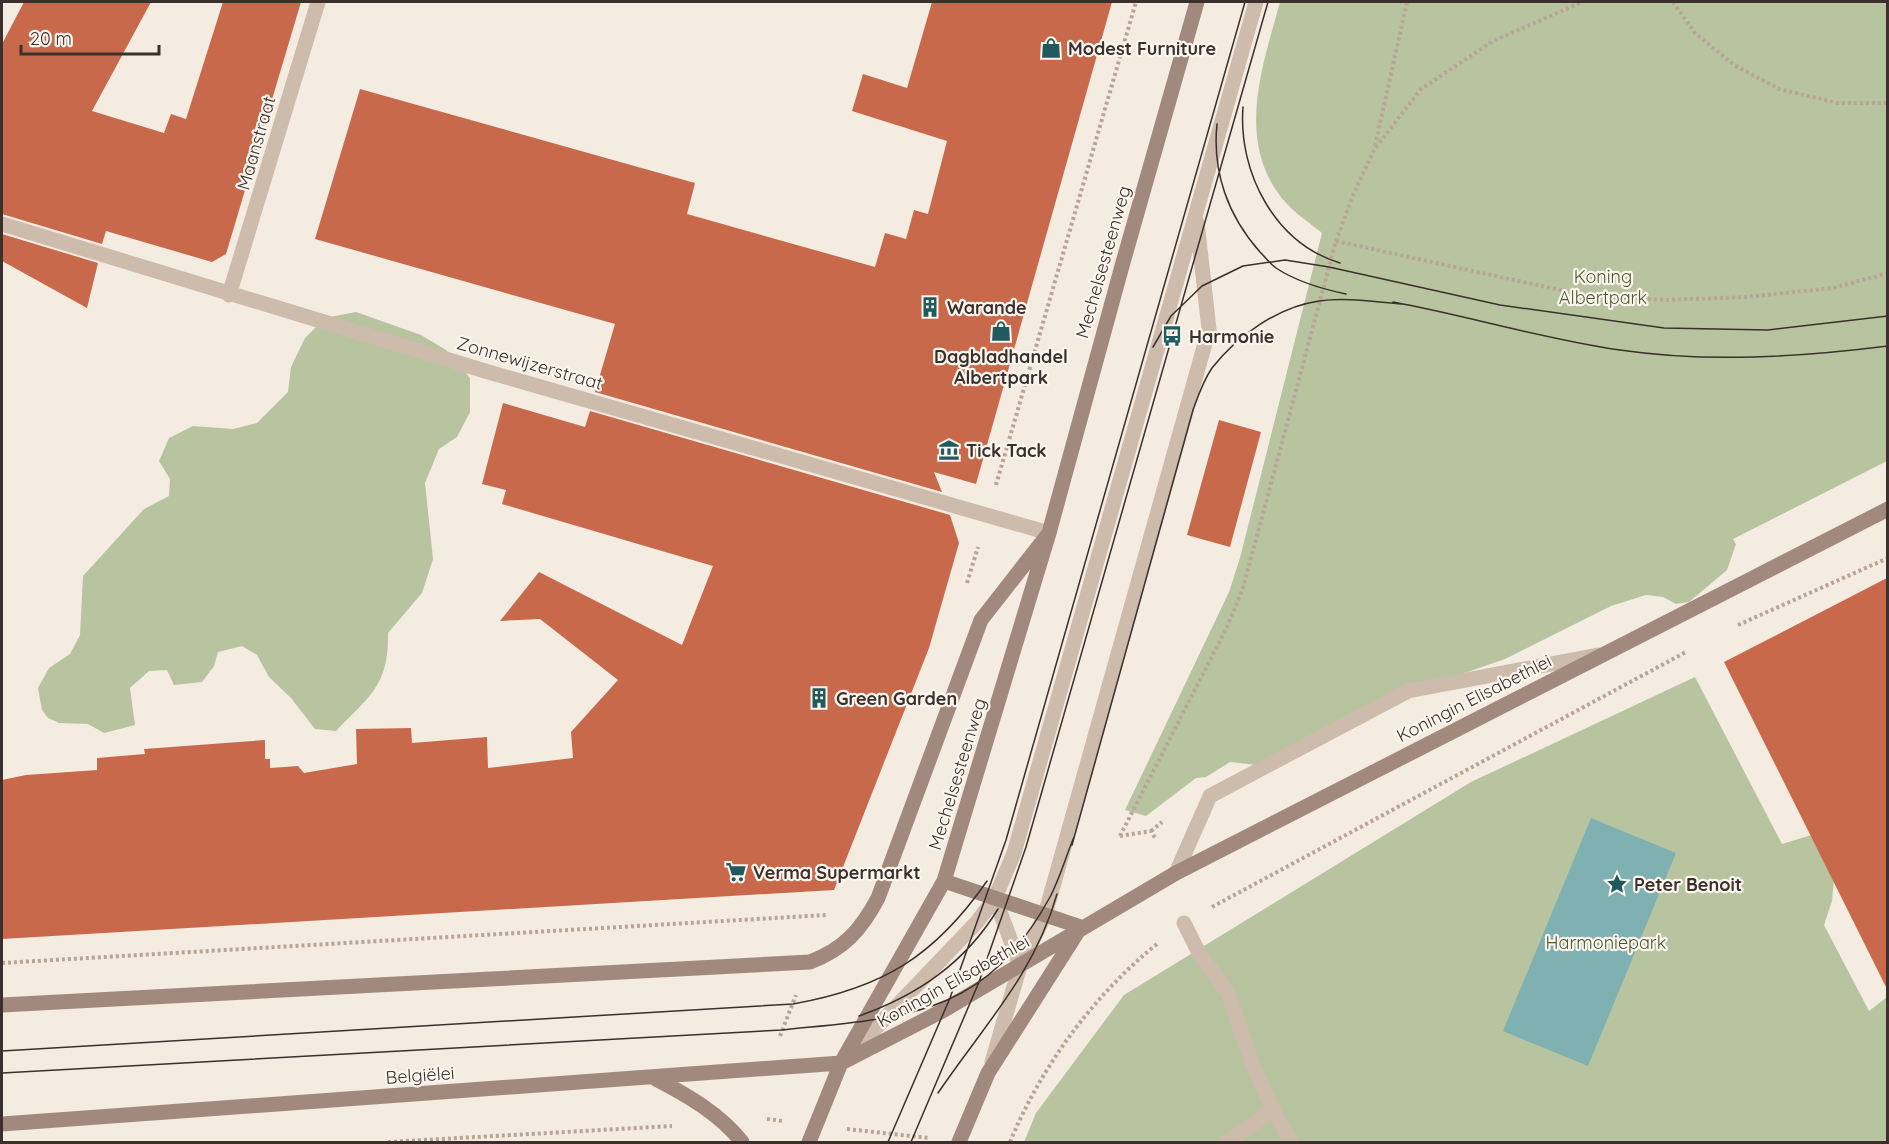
<svg xmlns="http://www.w3.org/2000/svg" width="1889" height="1144" font-family="Quicksand,sans-serif">
	<rect width="100%" height="100%" fill="#f4ebe1"/>
	<path fill="#b8c4a0" d="M1280 2H1887V461L1733 539 1736 544 1727 570 1689 602 1676 604 1663 597 1646 595 1611 606 1505 659 1453 677 1257 765 1230 762 1206 777 1196 778 1146 816 1125 810 1229 592 1240 558 1322 233C1310 223 1296 214 1286 203 1234 144 1262 68 1280 2Z
		M356 312 421 335 446 350 470 378V412L457 437 439 449 425 483 433 559 422 593 388 633C389 685 370 696 336 731L315 729 291 698 269 677 257 655 242 646 218 652 214 666 202 682 174 685 167 670 149 671 130 688 135 725 104 733 88 724 59 723 48 718 42 710 38 688 49 668 70 654 80 635 83 576 144 509 169 496 170 479 159 461 169 438 193 426 233 429 257 423 288 392 291 367 305 338 325 318Z
		M1695 677 1782 844 1818 833 1836 857 1832 901 1824 925 1869 1011 1887 997V1142H1024L1036 1113 1124 995 1471 782Z"/>
	<path fill="#7fb0b2" d="M1591 818 1676 853 1588 1066 1503 1031Z"/>
	<path fill="#c8694b" d="M24 2H151L92 111 164 133 171 114 186 119 223 2H301L226 254 212 262 106 231 102 244 2 214V44Z
		M932 2H1112L976 484 934 472 942 492 595 392 615 324 315 239 360 89 695 183 687 214 875 267 885 233 906 239 914 210 928 214 947 141 852 111 863 74 907 88Z
		M2 234 98 263 87 308 2 261Z
		M503 403 585 427 590 411 950 515 959 543 929 648 834 890 2 939V780L26 775 97 770V758L145 754 144 749 265 740V759H270V768L298 766 304 773 357 764 356 729 411 728 412 743 487 737 488 768 573 758 571 732 618 680 540 619 500 621 539 572 682 645 713 566 502 504 506 490 482 484Z
		M1219 420 1261 432 1230 547 1187 535Z
		M1887 578V989L1724 662Z"/>
	<g fill="none" stroke-linecap="round" stroke-linejoin="round">
		<path stroke="#b9a596" stroke-width="4" stroke-dasharray="3 3" stroke-linecap="butt" d="M1673 2 1695 33 1734 65 1779 89 1838 103H1888
			M1375 146 1407 2
			M1336 241 1578 294 1666 300 1746 297 1833 288 1888 273
			M996 485 1136 2
			M967 583 978 547
			M1738 625 1888 558
			M1151 831 1162 822
			M1120 836 1226 629 1243 588 1336 241 1353 195 1374 150 1421 89 1493 41 1582 2
			M1120 836 1151 831 1155 838
			M1212 907 1686 652
			M2 963 826 915
			M780 1036 796 995
			M767 1119 783 1121
			M847 1129 929 1138
			M388 1142 672 1126
			M1010 1142C1042 1065 1093 996 1158 943"/>
		<path stroke="#cdbbac" stroke-width="15" d="M1176 873 1210 796 1408 691 1598 655
			M995 898 1020 966
			M848 1057 977 922 995 898 1014 853 1256 2
			M992 1062 1020 966 1045 915 1209 329 1197 222"/>
		<path stroke="#cdbbac" stroke-width="15" d="M2 224 485 371 1049 533
			M229 295 318 2
			M1184 923 1200 955 1227 991 1253 1065 1273 1110 1291 1142
			M1227 1142 1273 1110"/>
		<path stroke="#a18a7d" stroke-width="15" d="M944 881 1081 927
			M2 1005 810 962C844 949 861 930 878 898L981 620 1049 533
			M656 1079C687 1095 720 1114 742 1142
			M2 1124 841 1063 944 1010 1176 873 1888 509
			M809 1142 841 1063 944 881 1049 533 1122 266 1197 2
			M959 1142 988 1073 1077 933"/>
		<path stroke="#3b302b" stroke-width="1.5" d="M1243 107C1238 173 1275 243 1340 263
			M1217 124C1212 172 1228 216 1260 252 1265 257 1270 264 1276 268 1297 282 1322 289 1346 294
			M1393 302C1469 316 1543 339 1620 350 1708 363 1800 357 1888 346
			M1153 347 1171 316 1202 286 1243 266 1285 260 1329 267 1500 305 1664 328 1768 330 1888 316
			M1072 845 1193 410C1198 396 1203 381 1212 368 1238 335 1278 307 1319 301 1346 297 1375 302 1402 304
			M859 1016C918 995 965 963 998 909
			M2 1051 793 1004C883 988 935 956 987 881
			M2 1073 782 1030C905 1017 984 1018 1050 897 1060 878 1066 856 1074 837
			M938 1093C984 1025 1034 975 1057 894
			M888 1142 950 998 1006 840 1245 2
			M911 1142 979 982 1026 847 1268 2"/>
	</g>
	<defs>
		<g id="shop-bare" transform="scale(1.62)"><path d="M-5-2.5h2.3a2.7 3.5 0 0 1 5.4 0H5L5.5 6h-11ZM-1.5-2.5h3a1.5 2.3 0 0 0-3 0Z" fill="#1f5a5e" stroke="#fbf5ee" stroke-width="2.5" paint-order="stroke"/></g>
		<g id="building-bare" transform="scale(1.62)"><path d="M-4-6H4V6H1V3H-1V6H-4ZM-2.5-4.3h1.7v1.8h-1.7ZM.8-4.3h1.7v1.8H.8ZM-2.5-1h1.7V.8h-1.7ZM.8-1h1.7V.8H.8Z" fill="#1f5a5e" stroke="#fbf5ee" stroke-width="2.5" paint-order="stroke"/></g>
		<g id="bus-bare" transform="scale(1.62)"><path d="M-5-6H5V4H4V6H2V4H-2V6H-4V4H-5ZM-3.5-4V0h7V-4ZM-3.5 1.2v1.5H-2V1.2ZM2 1.2v1.5H3.5V1.2Z" fill="#1f5a5e" stroke="#fbf5ee" stroke-width="2.5" paint-order="stroke"/></g>
		<g id="museum-bare" transform="scale(1.62)"><path d="M0-6L6-3V-2H-6V-3ZM-5-1h2V3h-2ZM-1-1h2V3h-2ZM3-1h2V3H3ZM-6 4H6V6H-6Z" fill="#1f5a5e" stroke="#fbf5ee" stroke-width="2.5" paint-order="stroke"/></g>
		<g id="supermarket-bare" transform="scale(1.62)"><path d="M-6-5.5h2.5l.6 2H6L4.5 2H-2.5L-4.4-4H-6ZM-1.5 3.2a1.3 1.3 0 1 0 .1 0ZM3 3.2a1.3 1.3 0 1 0 .1 0Z" fill="#1f5a5e" stroke="#fbf5ee" stroke-width="2.5" paint-order="stroke"/></g>
		<g id="sight-bare" transform="scale(1.62)"><path d="M0-6L1.8-2.2L6-1.7L2.9 1.2L3.7 5.4L0 3.3L-3.7 5.4L-2.9 1.2L-6-1.7L-1.8-2.2Z" fill="#1f5a5e" stroke="#fbf5ee" stroke-width="2.5" paint-order="stroke"/></g>
	</defs>
	<g fill-rule="evenodd">
		<use href="#shop-bare" x="1051" y="48"/>
		<use href="#building-bare" x="930" y="307"/>
		<use href="#shop-bare" x="1001" y="331"/>
		<use href="#bus-bare" x="1172" y="336"/>
		<use href="#museum-bare" x="949" y="450"/>
		<use href="#building-bare" x="819" y="698"/>
		<use href="#supermarket-bare" x="736" y="872"/>
		<use href="#sight-bare" x="1617" y="884"/>
	</g>
	<g text-anchor="middle" dominant-baseline="central" stroke-width="4.5" stroke-linejoin="round" paint-order="stroke">
		<g font-size="18" font-weight="bold" fill="#3b302b" stroke="#fbf5ee" text-anchor="start">
			<text x="1068" y="48">Modest Furniture</text>
			<text x="947" y="307">Warande</text>
			<text x="1189" y="336">Harmonie</text>
			<text x="1001" y="356" text-anchor="middle">Dagbladhandel<tspan x="1001" dy="21">Albertpark</tspan></text>
			<text x="966" y="450">Tick Tack</text>
			<text x="836" y="698">Green Garden</text>
			<text x="753" y="872">Verma Supermarkt</text>
			<text x="1634" y="884">Peter Benoit</text>
		</g>
		<g font-size="18" fill="#3b302b" stroke="#fbf5ee">
			<text transform="translate(256 143) rotate(-74)">Maanstraat</text>
			<text transform="translate(1103 262) rotate(-74)">Mechelsesteenweg</text>
			<text transform="translate(530 363) rotate(16)">Zonnewijzerstraat</text>
			<text transform="translate(1474 698) rotate(-27)">Koningin Elisabethlei</text>
			<text transform="translate(957 774) rotate(-73)">Mechelsesteenweg</text>
			<text transform="translate(953 981) rotate(-29)">Koningin Elisabethlei</text>
			<text transform="translate(420 1075) rotate(-4)">Belgiëlei</text>
		</g>
		<g font-size="18" fill="#4a5a2e" stroke="#fbf5ee">
			<text x="1603" y="276">Koning<tspan x="1603" dy="21">Albertpark</tspan></text>
			<text x="1606" y="942">Harmoniepark</text>
		</g>
	</g>
	<rect width="1889" height="1144" fill="none" stroke="#3b302b" stroke-width="6"/>
	<path d="M21 45v9h138v-9" fill="none" stroke="#3b302b" stroke-width="3"/>
	<text x="30" y="45" font-size="18" fill="#3b302b" stroke="#fbf5ee" stroke-width="4.5" paint-order="stroke">20 m</text>
</svg>
